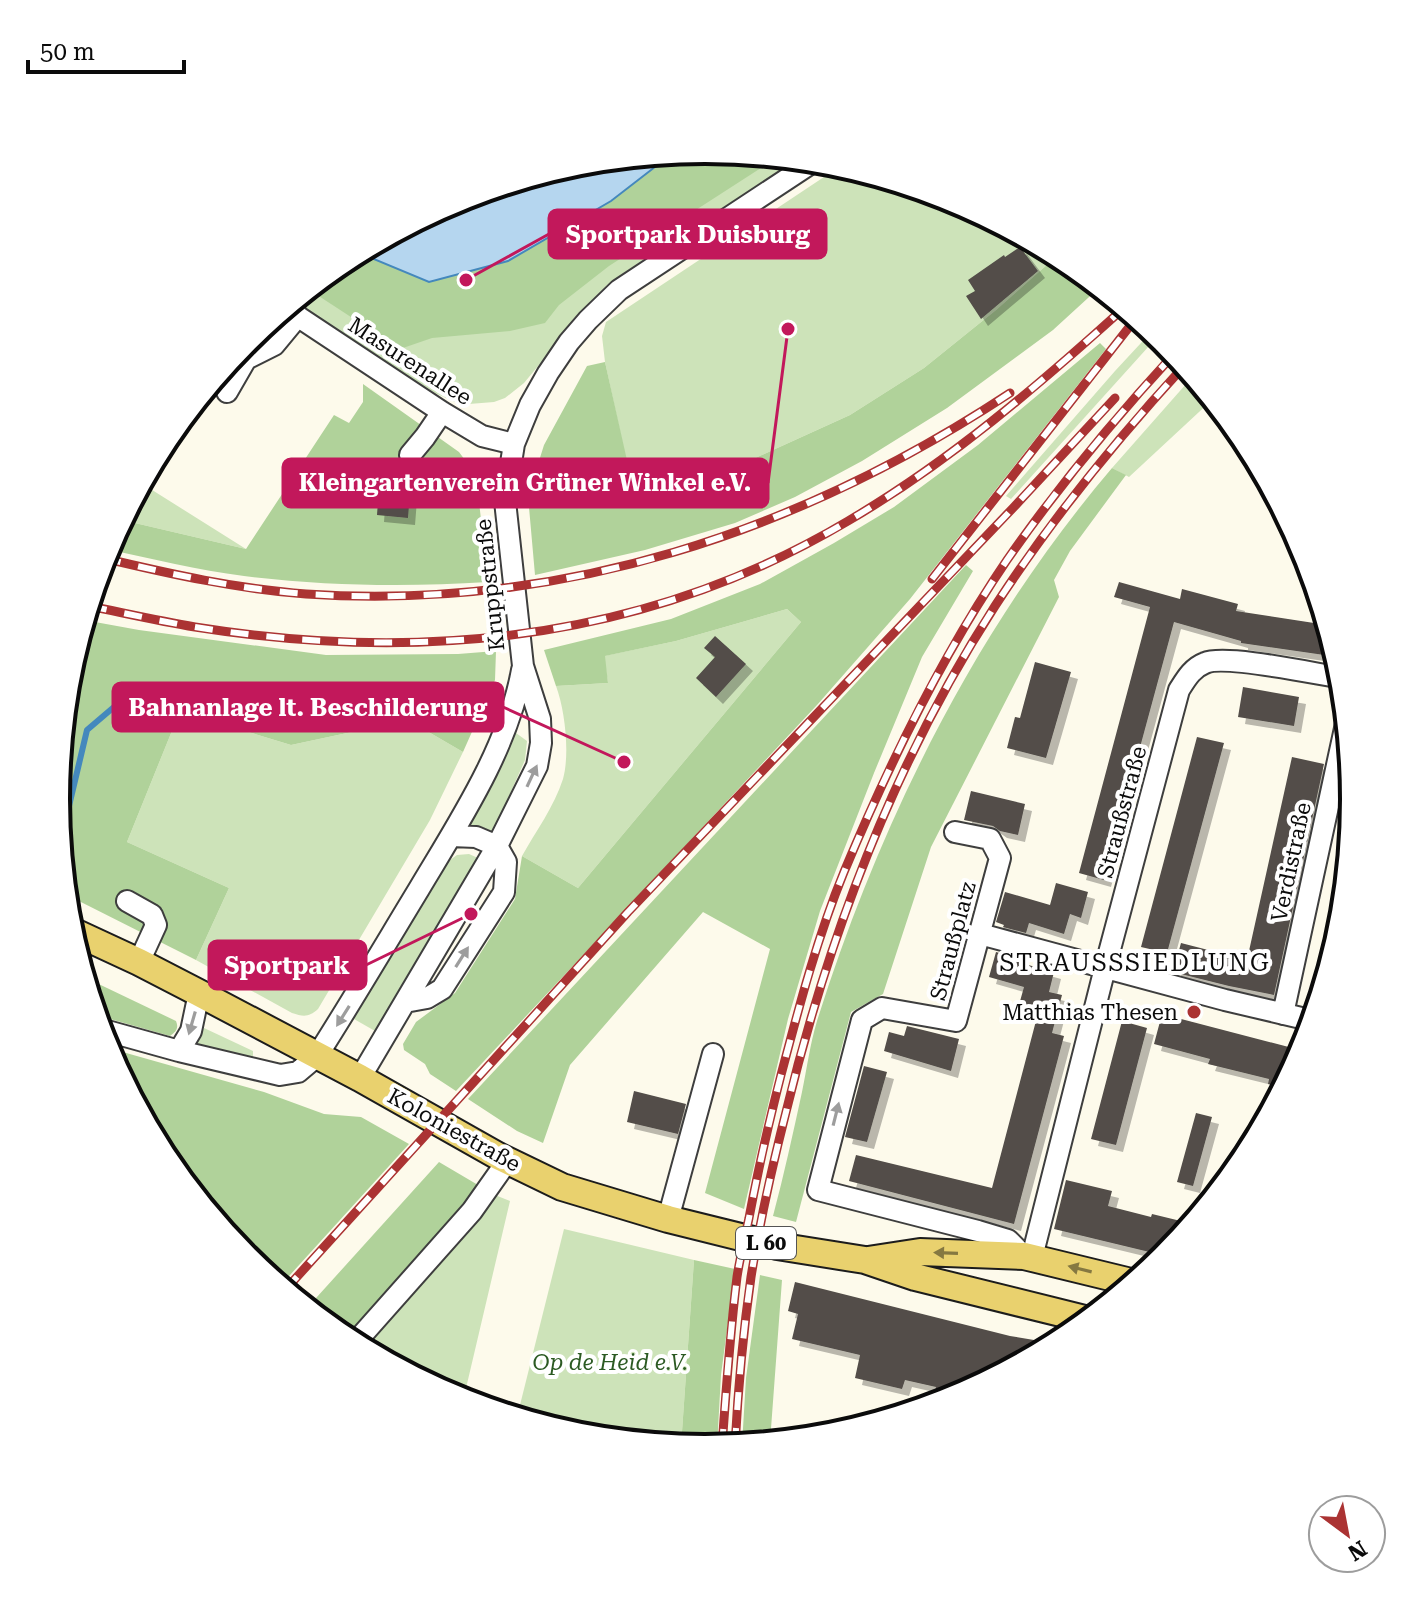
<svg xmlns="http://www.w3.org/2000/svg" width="1411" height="1598" font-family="'Roboto Serif',serif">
	<defs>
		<filter id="shadow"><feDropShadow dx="7" dy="7" stdDeviation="0" flood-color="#0004"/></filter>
	</defs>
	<rect width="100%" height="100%" fill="#fdfaeb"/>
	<path fill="#cde3b9" d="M706 150 797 159 622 274 606 286 574 318 553 348 524 383 505 398 494 402 469 404 457 403 435 393 292 302 345 259 457 199 579 162Z
		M842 165 954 199 1058 255 996 310 924 368 850 415 740 465 634 496 605 362 602 336 606 322Z
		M1153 330 1159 335 1011 499 1006 496 1115 371Z
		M1194 375 1213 399 1129 477 1112 468Z
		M141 483 246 549 122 520Z
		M787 609 801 622 578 888 522 856C536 831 554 807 563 779 570 754 565 710 556 686L608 683 604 656 676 641Z
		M180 711 291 745 408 720 463 752 430 820 318 1009C309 1017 304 1017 292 1013L196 960 229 888 127 842Z
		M516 733 527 741 525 760 493 832 480 826 469 825 498 773 512 736Z
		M469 854 478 858 375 1031 354 1019 446 863 457 855Z
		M204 1028 253 1051V1057L193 1043 198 1039Z
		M495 1195 510 1201 463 1401 361 1348Z
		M564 1229 694 1260 681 1446 578 1436 517 1417Z"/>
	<path fill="#b0d29a" d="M706 150 778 157 609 266 559 305 545 323 510 331 432 338 400 349 308 289 345 259 357 252 430 282 508 261 611 201 673 153Z
		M1058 255 1067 259 1100 287 1053 330 947 408 862 461 795 497 735 523 645 550 535 575 528 496 544 445 587 366 605 362 635 496 740 465 850 415 924 368 996 310Z
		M1100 343 1106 349 910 599 817 705 456 1091 430 1074 425 1064 404 1050 403 1044 416 1022 455 993 515 899 522 856 578 888 801 622 787 609 676 641 605 656 608 683 556 686 544 650 671 619 760 584 834 543 894 507 978 445Z
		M363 384 459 452 476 475 488 582C406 587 325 586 244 576 198 570 152 559 106 549L122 520 246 549 334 415 349 423 363 402Z
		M1112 468 1126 475 1070 551 1054 580 1059 597 931 847 883 994 851 1012 796 1222 773 1216C784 1175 793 1133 802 1092 807 1068 810 1044 817 1021 880 821 976 628 1112 468Z
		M966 565 973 571 922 657 874 773 820 911 788 1019 744 1209 705 1193 770 949 703 912 570 1065 543 1143 517 1131 468 1099Z
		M84 620 139 630 326 655 458 654 496 651 495 680 463 752 408 720 291 745 180 711 127 842 229 888 196 960 65 894 56 799 69 672Z
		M84 977 176 1021C179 1028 176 1032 170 1036L96 1015Z
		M105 1047 264 1092 324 1114 361 1117 409 1144 280 1286 246 1258 165 1159Z
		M439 1162 495 1195 361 1348 344 1339 307 1308Z
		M694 1260 735 1269 721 1375 717 1447 705 1448 681 1446Z
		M760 1275 782 1280 770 1442 742 1445 746 1378Z"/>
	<path fill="#b5d6ef" stroke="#4488bd" stroke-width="2" d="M673 153 611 201 508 261 429 282 357 252 457 199 579 162Z"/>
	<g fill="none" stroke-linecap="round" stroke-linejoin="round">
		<path stroke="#4488bd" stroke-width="6" d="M60 844 87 730 121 701 166 693 318 711 467 705"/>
	</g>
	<path fill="#524d48" filter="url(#shadow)" d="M1020 247 1038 271 981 319 966 296 975 291 968 280 1004 255 1005 257Z
		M381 462 400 463 407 468H412L408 518 377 515Z
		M1119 582 1180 599 1182 589 1238 604 1236 611 1314 623 1319 595 1338 657 1241 643V641L1174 622 1104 880 1079 873 1150 607 1114 597Z
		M715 636 746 664 716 697 696 678 715 657 704 648Z
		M1035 662 1071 672 1046 758 1007 748 1015 717 1020 718Z
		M1243 687 1299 697 1294 726 1238 717Z
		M1197 737 1224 743 1167 953 1141 947Z
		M1292 757 1324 764 1274 995 1229 986 1173 972 1181 943 1247 960Z
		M971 791 1025 804 1018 835 1000 831 993 826 964 820Z
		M1056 883 1088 892 1081 918 1070 914 1064 934 1029 923 1026 933 1003 927 1004 925 996 922 1005 892 1050 905Z
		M996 952 1022 959 1021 963 1054 972 1049 992 1062 995 1052 1033 1064 1036 1014 1224 849 1181 856 1155 992 1188 1037 1017 1017 1012 1024 987 989 977Z
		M1162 1014 1250 1037 1304 1051 1284 1088 1268 1084 1269 1079 1208 1064 1210 1059 1154 1044Z
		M1122 1021 1147 1028 1116 1145 1091 1139Z
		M907 1026 959 1039 951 1071 884 1051 889 1032 904 1036Z
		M864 1066 887 1072 867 1142 845 1137Z
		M634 1091 686 1104 678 1134 627 1122Z
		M1196 1113 1212 1117 1193 1186 1177 1182Z
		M1066 1180 1112 1191 1108 1206 1151 1217 1152 1214 1193 1224 1166 1256 1054 1229Z
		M795 1282 1010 1336 1058 1344 959 1396 935 1391 936 1387 905 1380 902 1389 855 1378 860 1355 792 1339 798 1314 788 1311Z"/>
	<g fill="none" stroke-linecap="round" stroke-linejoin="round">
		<g stroke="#3e3e3e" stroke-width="24">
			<path id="minor" d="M285 308 442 412 482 436 514 444
				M227 392 246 359 274 345 298 316
				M410 455 425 437 442 412
				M955 832 990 839 1000 858 956 1021 882 1008 862 1020 818 1190 978 1231 1008 1240 1024 1256
				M127 901 152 915 156 925 139 962
				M980 934 1225 1000 1314 1021
				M405 1002 427 998 442 989 504 892 506 862 497 846 476 837 451 836
				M1283 1014 1347 719
				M100 1029 179 1051 280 1075 298 1072 317 1056C352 1001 385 945 419 889 459 822 508 748 522 670
				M179 1051 191 1031 199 993
				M360 1078 497 846 537 766 541 743 540 719 523 666 505 501 514 444 530 405 548 373 569 342 588 320 619 290 816 160
				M668 1219 713 1054
				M1032 1257 1105 968 1179 690C1186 679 1192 668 1205 663 1225 654 1316 674 1343 678
				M354 1344 472 1211 508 1160"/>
		</g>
		<g stroke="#1c1c1c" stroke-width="30">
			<path id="major" d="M70 930 139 962 199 993 360 1078 498 1156 562 1187 668 1219 777 1246 865 1260 915 1277 1089 1320
				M868 1260 920 1252 1024 1256 1135 1283"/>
		</g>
		<use href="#minor" stroke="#fff" stroke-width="20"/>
		<use href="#major" stroke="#e9d16e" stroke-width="26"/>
		<g stroke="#ab3333" stroke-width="9">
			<path id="rail" d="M103 558C170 574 238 589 306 594 561 611 799 532 1010 393
				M932 579 1137 317
				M89 606C124 613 159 621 195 627 423 663 648 640 848 521 949 462 1039 385 1125 307
				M285 1290 628 912 1013 508 1115 398
				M735 1446C738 1389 743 1333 751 1277 760 1221 772 1167 786 1112 829 934 895 761 995 606 1051 520 1116 440 1185 365
				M722 1447C726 1390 730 1334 737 1277 740 1257 745 1237 749 1218 758 1170 769 1122 781 1075 799 1007 817 938 844 872 889 764 941 657 1007 560 1058 487 1115 418 1175 353"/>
		</g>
		<use href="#rail" stroke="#fff" stroke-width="6" stroke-dasharray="18" stroke-linecap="butt"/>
	</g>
	<defs><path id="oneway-solid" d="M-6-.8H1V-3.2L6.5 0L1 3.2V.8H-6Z" transform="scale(2)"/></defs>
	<g fill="#9d9d9d">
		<use href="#oneway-solid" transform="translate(532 776) rotate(-65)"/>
		<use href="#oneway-solid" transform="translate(462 957) rotate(-58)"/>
		<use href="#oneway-solid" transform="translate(343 1016) rotate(122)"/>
		<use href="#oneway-solid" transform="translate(192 1023) rotate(106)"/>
		<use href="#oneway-solid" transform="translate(836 1114) rotate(-76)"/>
	</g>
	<g fill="#857841">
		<use href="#oneway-solid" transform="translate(946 1253) rotate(-178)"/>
		<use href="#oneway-solid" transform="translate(1080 1269) rotate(-166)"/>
	</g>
	<circle fill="#ab3333" stroke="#fff" stroke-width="3" cx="1194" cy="1012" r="8"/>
	<g text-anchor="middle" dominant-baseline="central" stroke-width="8" stroke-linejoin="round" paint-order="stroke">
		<rect fill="#fff" stroke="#545454" stroke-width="2" x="736" y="1227" width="60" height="32" rx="6"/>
		<g font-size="20" font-weight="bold" fill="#0b0b0b">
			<text x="766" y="1243">L 60</text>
		</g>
		<g font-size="22" fill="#0b0b0b" stroke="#fff">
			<text transform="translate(410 361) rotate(33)">Masurenallee</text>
			<text transform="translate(490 585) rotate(-96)">Kruppstraße</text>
			<text transform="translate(1122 812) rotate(-75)">Straußstraße</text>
			<text transform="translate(1291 862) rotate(-78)">Verdistraße</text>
			<text transform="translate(953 941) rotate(-75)">Straußplatz</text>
			<text transform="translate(454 1130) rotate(29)">Koloniestraße</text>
		</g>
		<g font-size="22" fill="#0b0b0b" stroke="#fff" text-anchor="end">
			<text x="1178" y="1012">Matthias Thesen</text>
		</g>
		<g font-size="22" font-style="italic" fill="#2c5a23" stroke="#fff">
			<text x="610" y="1362">Op de Heid e.V.</text>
		</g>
		<g font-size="24" letter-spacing="2" fill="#0b0b0b" stroke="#fff">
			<text x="1135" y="963">STRAUSSSIEDLUNG</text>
		</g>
	</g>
	<path d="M0 0H1411V1598H0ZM70 799a635 635 0 1 1 1270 0a635 635 0 1 1-1270 0Z" fill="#fff" fill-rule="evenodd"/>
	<path fill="none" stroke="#0b0b0b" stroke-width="4" d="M70 799a635 635 0 1 1 1270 0a635 635 0 1 1-1270 0Z"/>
	<path fill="none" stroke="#c2185b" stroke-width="3" d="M466 280L549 234M788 329L768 483M624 762L503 707M471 914L366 965"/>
	<g fill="#c2185b" stroke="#fff" stroke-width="3">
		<circle cx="466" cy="280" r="8"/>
		<circle cx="788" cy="329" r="8"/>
		<circle cx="624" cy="762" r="8"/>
		<circle cx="471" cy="914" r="8"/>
	</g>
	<g fill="#c2185b" stroke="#c2185b" stroke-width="3">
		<rect x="549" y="210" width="277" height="48" rx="8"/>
		<rect x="283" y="459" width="485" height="48" rx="8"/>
		<rect x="113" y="683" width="390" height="48" rx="8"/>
		<rect x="209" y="941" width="157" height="48" rx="8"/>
	</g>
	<g font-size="24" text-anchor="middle" font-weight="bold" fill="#fff">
		<text x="688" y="243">Sportpark Duisburg</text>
		<text x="525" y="491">Kleingartenverein Grüner Winkel e.V.</text>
		<text x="308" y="716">Bahnanlage lt. Beschilderung</text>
		<text x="287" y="974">Sportpark</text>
	</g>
	<g transform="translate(1347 1534) rotate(148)"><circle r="38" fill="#ffffff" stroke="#9d9d9d" stroke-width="2"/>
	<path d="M0-6L14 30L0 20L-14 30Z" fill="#ab3333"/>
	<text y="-12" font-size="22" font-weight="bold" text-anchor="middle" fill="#0b0b0b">N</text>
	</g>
	<path d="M28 60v12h156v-12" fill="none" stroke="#0b0b0b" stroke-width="4"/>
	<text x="40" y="60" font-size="24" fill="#0b0b0b" stroke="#ffffff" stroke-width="6" paint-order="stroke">50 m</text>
</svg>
